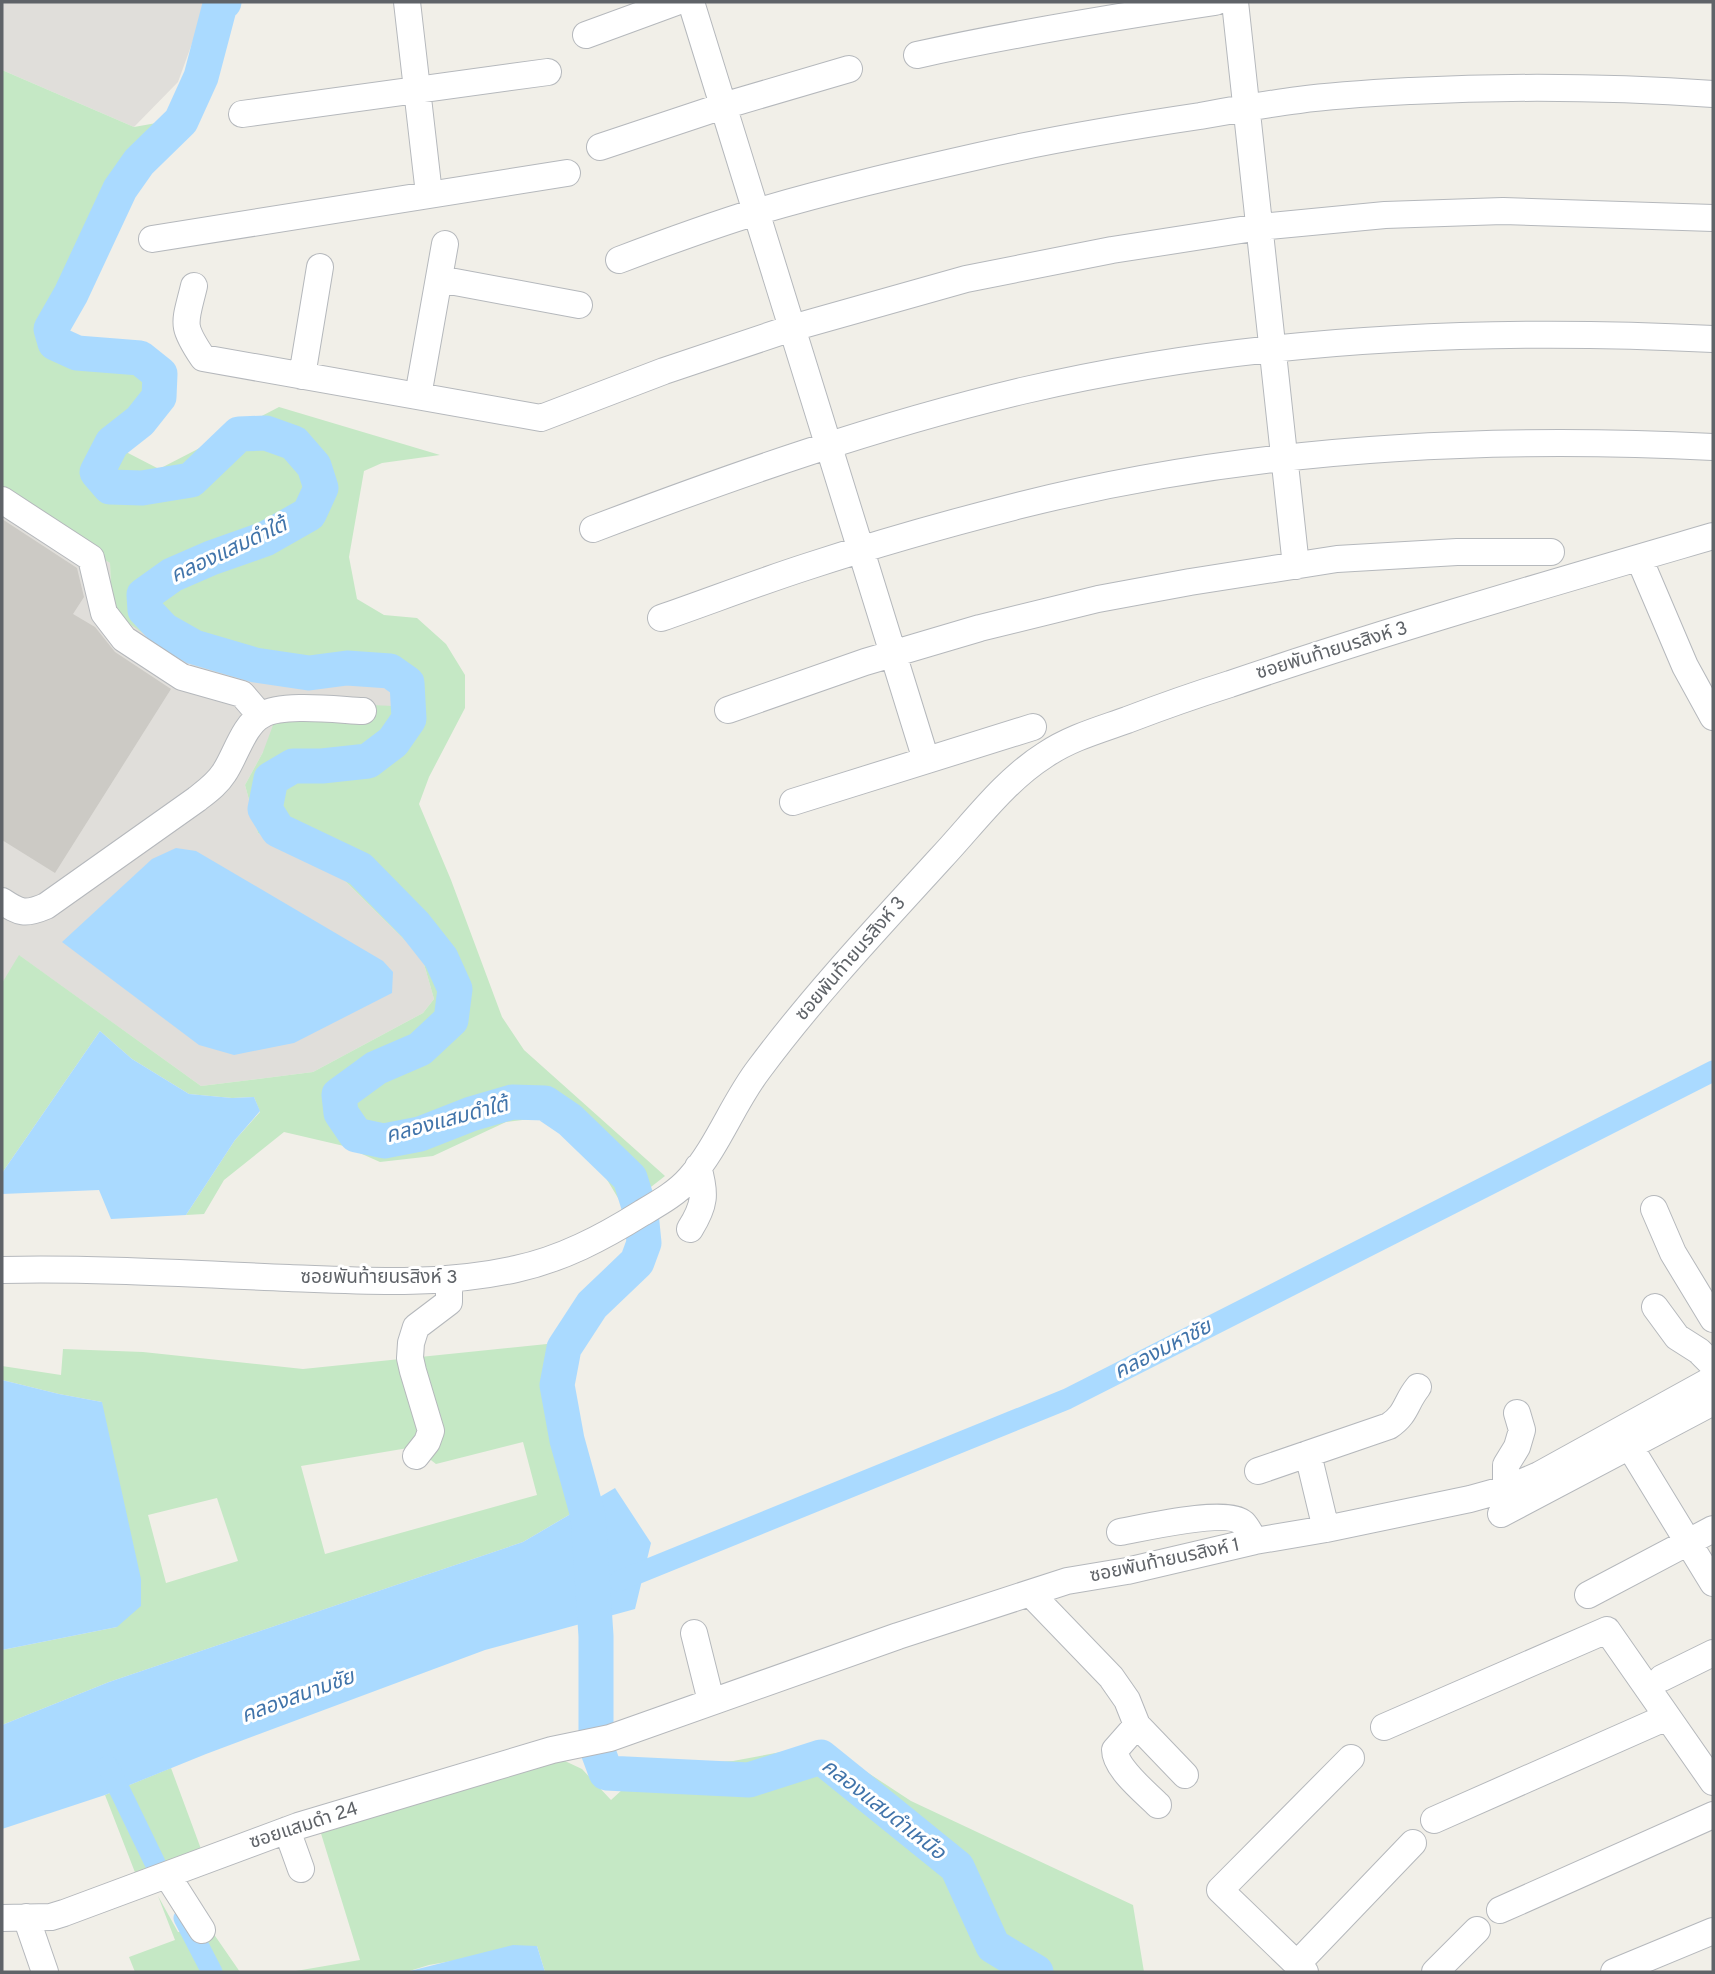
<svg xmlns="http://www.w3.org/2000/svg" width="1715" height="1974" font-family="Overpass,'Noto Sans Thai',sans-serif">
	<rect width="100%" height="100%" fill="#f1efe8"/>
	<path fill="#e0deda" d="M2 2H207L178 82 134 127 2 70Z
		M2 499 110 563 112 612 278 684V665L392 660 393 706 263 752 245 785 258 833 328 864 422 957 434 999 423 1013 313 1072 201 1086 20 956 2 983Z"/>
	<path fill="#c5e8c5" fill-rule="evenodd" d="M2 70 134 127 162 122 114 169 74 264 43 324 44 353 131 365 149 372 145 404 107 436 128 453 159 469 279 407 440 455 382 463 364 471 349 557 357 599 384 615 417 618 446 644 465 675V708L429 777 419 804 451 880 502 1017 524 1050 665 1176 624 1208 594 1158 547 1117 506 1122 433 1156 380 1162 344 1146 284 1132 224 1180 204 1214 186 1215 235 1140 260 1112 254 1097 232 1098 189 1094 132 1059 100 1031 2 1173V983L19 955 201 1086 313 1072 423 1013 434 999 422 957 328 864 258 833 245 785 263 752 282 701 393 706 392 660 278 665 279 684 174 654 112 612 110 563 2 499Z
		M547 1344 548 1427 574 1512 523 1542 109 1682 2 1725V1650L117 1627 102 1402 59 1394 2 1380V1366L61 1375 63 1349 143 1352 303 1369ZM523 1442 537 1495 325 1554 301 1466 414 1447 436 1464ZM217 1498 238 1561 166 1583 148 1515Z
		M824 1744 911 1801 1133 1905 1144 1972H545L537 1946 429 1965 406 1972H290L360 1960 319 1827 552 1755 582 1769 611 1800 648 1766 733 1761Z
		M171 1768 201 1849 136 1875 105 1795Z
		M158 1896 178 1932 211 1930 240 1972H135L129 1957 175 1940Z"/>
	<path fill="#aadaff" d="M176 848 196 851 383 961 393 972 392 993 294 1043 234 1055 199 1045 62 942 152 859Z
		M100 1031 132 1059 189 1094 232 1098 254 1097 260 1111 235 1140 186 1215 111 1219 99 1190 2 1194V1173Z
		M2 1380 59 1394 102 1402 141 1579V1606L117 1627 2 1650Z
		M615 1488 651 1543 635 1609 485 1650 206 1754 105 1795 2 1829V1725L109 1682 523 1542Z
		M513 1945 537 1946 545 1972H406Z"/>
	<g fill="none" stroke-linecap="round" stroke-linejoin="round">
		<path stroke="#aadaff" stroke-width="21" d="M619 1581 1067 1399 1713 1071
			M108 1766 155 1863
			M184 1918 212 1972"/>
		<path stroke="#aadaff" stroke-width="35" d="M224 2 220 5 201 77 181 121 139 162 120 189 71 294 51 329 55 343 77 353 140 358 160 374 159 397 140 421 112 443 97 472 110 487 142 488 191 480 239 434 266 433 294 443 314 466 321 488 309 514 265 539 211 558 172 575 144 595 145 610 164 630 194 647 255 665 309 673 347 668 390 671 407 683 409 719 393 742 368 761 322 766H293L271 779 265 809 278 830 360 869 415 925 441 958 455 989 451 1020 420 1049 376 1068 339 1095 341 1113 356 1135 384 1141 420 1134 471 1114 512 1102 545 1103 570 1120 630 1178 641 1213 644 1243 637 1262 592 1305 564 1348 557 1385 567 1440 588 1516 596 1636V1746L606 1773 749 1780 821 1757 957 1867 993 1946 1036 1972"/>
	</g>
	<path fill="#cccac5" d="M2 519 77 568 84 597 73 614 95 627 115 652 171 689 55 873 2 840Z"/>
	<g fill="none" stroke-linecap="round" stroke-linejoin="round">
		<g stroke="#b5b8bc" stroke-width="28">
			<path id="minor" d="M407 2 429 194
				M691 2 926 760
				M1235 2 1296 566
				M586 35 676 2
				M917 55C1016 33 1115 17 1215 2
				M242 114 548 72
				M600 147 723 106 849 69
				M152 239 567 173
				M619 260C664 243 710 226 756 212 830 190 904 173 979 156 1052 139 1126 127 1200 116 1233 110 1266 104 1299 100 1336 95 1374 93 1411 91 1511 86 1613 87 1713 94
				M439 279 579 305
				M194 286C185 324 180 324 203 358L541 418 664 371 792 328 966 279 1112 250 1260 227 1385 215 1503 211 1713 218
				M302 376 320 267
				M418 396 445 244
				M2 500 91 558 104 613 124 639 182 677 242 694 260 715
				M593 529C735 475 878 425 1026 390 1251 338 1484 327 1713 339
				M1639 558 1685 666 1713 717
				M661 618C710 601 759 582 809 566 879 543 950 523 1021 505 1247 448 1482 435 1713 447
				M728 710 865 662 980 628 1098 599 1190 582 1337 559 1457 552H1551
				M793 802 1033 727
				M2 901C20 913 25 915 46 906L197 799C207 791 217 784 224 773 235 757 244 724 262 715 282 703 338 710 363 711
				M1654 1209 1673 1253 1713 1319
				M690 1229C705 1205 706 1194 698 1167
				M2 1270C97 1268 193 1274 289 1278 365 1281 441 1286 516 1269 562 1259 602 1238 642 1213 659 1203 677 1193 690 1178 718 1146 733 1103 759 1069 814 995 878 927 940 859 973 824 1004 781 1045 755 1070 738 1099 730 1127 720 1161 707 1195 695 1230 684 1389 630 1552 583 1713 536
				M1655 1307 1677 1337 1699 1351 1713 1365
				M1630 1447 1713 1583
				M1308 1454 1326 1529
				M416 1456 427 1442 431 1431 413 1371 410 1358 411 1343 416 1327 449 1302V1280
				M1258 1471 1389 1426C1407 1414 1405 1403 1418 1387
				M1506 1489V1465L1517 1447 1522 1430 1517 1413
				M1501 1514 1713 1402
				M1120 1532C1143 1528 1227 1508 1243 1523 1248 1528 1251 1536 1255 1541
				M1031 1594 1111 1677 1127 1700 1137 1725 1185 1775
				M1588 1595 1713 1529
				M694 1633 711 1701
				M1662 1678 1713 1653
				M1137 1725 1115 1750C1115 1768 1145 1792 1158 1805
				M1384 1727 1607 1630 1713 1782
				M1434 1820 1667 1717
				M287 1830 301 1869
				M167 1875 202 1930
				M1500 1910 1713 1815
				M26 1917 45 1972
				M2 1918 51 1917 64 1913 298 1826 552 1750 610 1738 898 1636 1067 1581 1127 1571 1255 1541 1326 1529 1470 1499 1506 1489 1539 1475 1713 1379
				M1297 1964 1413 1843
				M1305 1972 1220 1890 1351 1758
				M1435 1972 1477 1930
				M1614 1972 1713 1931"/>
		</g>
		<use href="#minor" stroke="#fff" stroke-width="26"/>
	</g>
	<g text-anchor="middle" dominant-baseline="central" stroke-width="6" stroke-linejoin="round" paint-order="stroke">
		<g font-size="19" fill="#5f6368" stroke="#fff">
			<text transform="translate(1332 651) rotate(-17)">ซอยพันท้ายนรสิงห์ 3</text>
			<text transform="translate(851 959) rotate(-49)">ซอยพันท้ายนรสิงห์ 3</text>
			<text x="379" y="1278">ซอยพันท้ายนรสิงห์ 3</text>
			<text transform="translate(1165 1561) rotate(-12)">ซอยพันท้ายนรสิงห์ 1</text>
			<text transform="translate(304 1826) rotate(-18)">ซอยแสมดำ 24</text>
		</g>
		<g font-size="21" font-style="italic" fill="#4174aa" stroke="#fff">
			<text transform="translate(229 551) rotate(-25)">คลองแสมดำใต้</text>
			<text transform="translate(447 1121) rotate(-15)">คลองแสมดำใต้</text>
			<text transform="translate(1163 1350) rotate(-27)">คลองมหาชัย</text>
			<text transform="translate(298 1697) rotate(-20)">คลองสนามชัย</text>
			<text transform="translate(883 1810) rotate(38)">คลองแสมดำเหนือ</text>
		</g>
	</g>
	<rect width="1715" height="1974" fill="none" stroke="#5f6368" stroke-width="7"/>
</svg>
